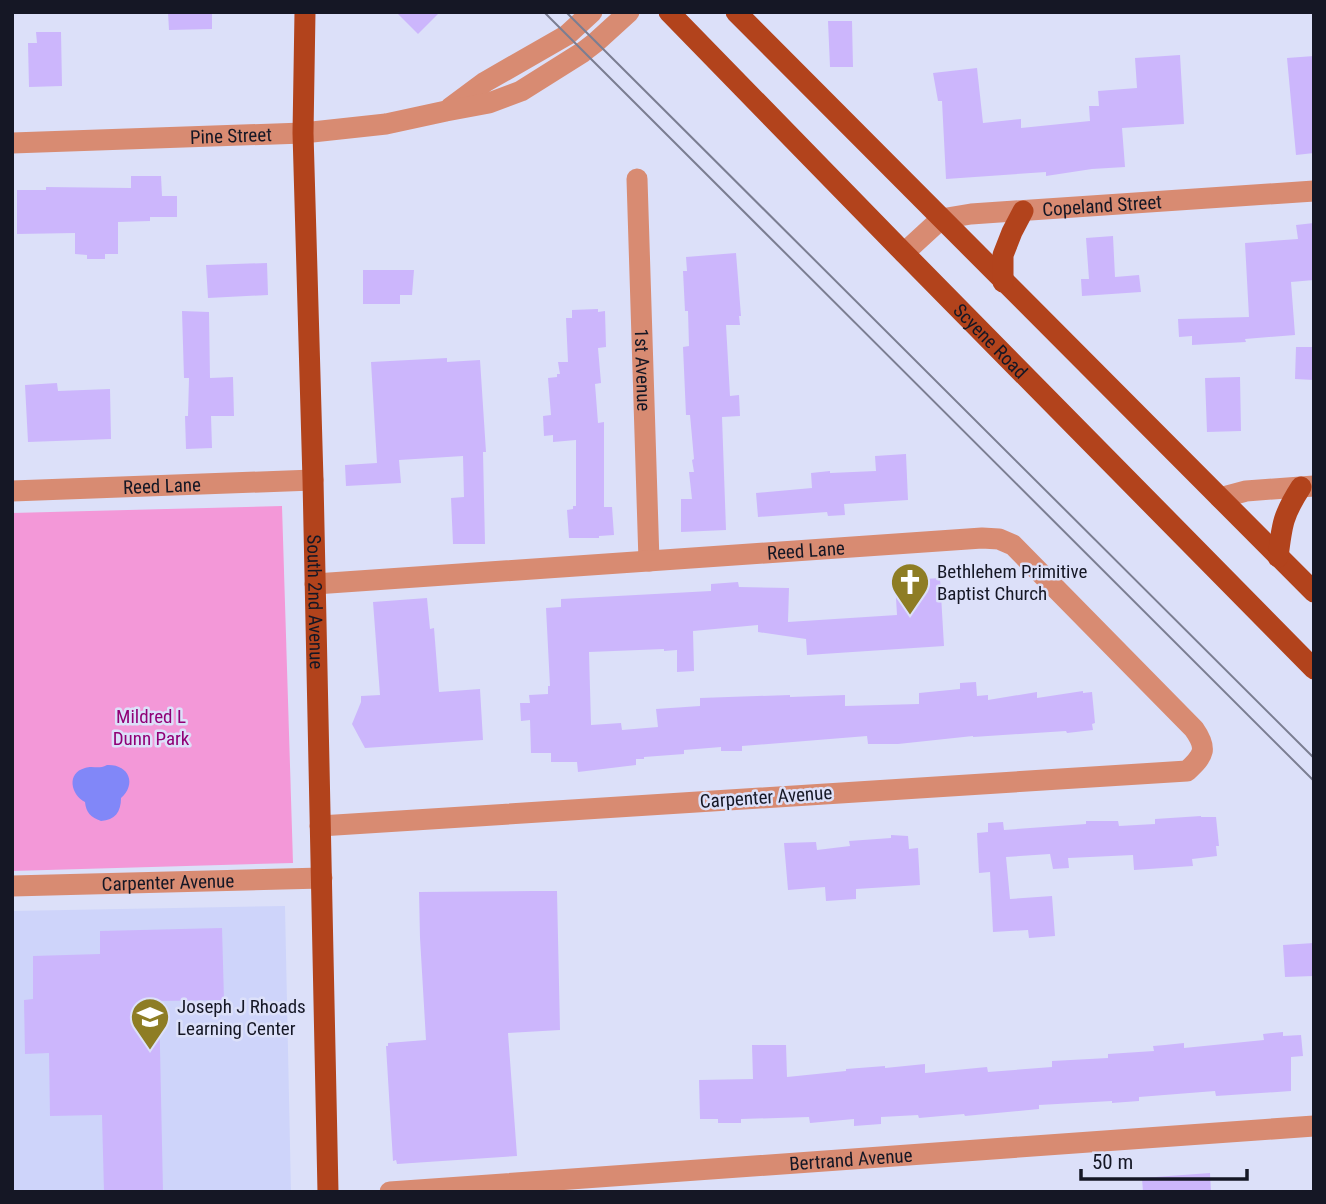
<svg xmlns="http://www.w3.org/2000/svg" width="1326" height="1204" font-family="'Roboto Condensed',sans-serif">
	<rect width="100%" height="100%" fill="#dce0f9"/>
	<path fill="#ced4fa" d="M285 906 291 1192H12V911Z"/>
	<path fill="#f398d8" d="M282 506 293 863 12 871V513Z"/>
	<path fill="#8187f8" d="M107 765C129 764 137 784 121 798 121 812 115 820 101 821 91 817 86 813 85 802 71 795 66 773 85 768 94 765 97 770 107 765Z"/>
	<path fill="#ccb6fc" d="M168 12H212V29L169 30Z
		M396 12H440L418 34Z
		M828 21H852L853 67H830Z
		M36 32H61L62 86 29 87 28 43H37Z
		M1180 55 1184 124 1122 128 1125 167 1092 169 1046 176V172L946 179 942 101H938L933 73 977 68 983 123 1021 119V128L1090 121 1089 106H1099L1098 91 1137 88 1135 58Z
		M1314 56V153L1296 155 1287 58Z
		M131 176H161L162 196H177V217H150V221L118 222V254H105V259H87V255L75 254V233L17 234V190H46V187L131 188Z
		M1314 223V280L1291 282 1295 335 1245 339 1246 342 1192 345V336L1179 337 1178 319 1249 317 1245 243 1298 239 1296 225Z
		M1113 236 1115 277 1139 275 1141 292 1082 296 1081 279H1089L1086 238Z
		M736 253 741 316H739L740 325H726L730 396 739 395 740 416 722 417 726 530 681 532V499H692L689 472H694L692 460 694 459 690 415H686L683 347 689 346 688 311H685L683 271H687L686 257Z
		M267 263 268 295 208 298 206 265Z
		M363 270H414L412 295H400V304H363Z
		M598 309V312L605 311 606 347 598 348 601 383 595 384 598 423 604 422V507H612L614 535 599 536V538H569L567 510 573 509V506H576V440L553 442V435L544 436 543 416 551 415 548 378 557 377V374H560L558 362H568L566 318H572V310Z
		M182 311 209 312 210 378 233 377 234 416H211L212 448 186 449 185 416H188L189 378H184Z
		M1296 347H1314V380L1295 379Z
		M447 358V362L480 360 486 452H483L485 544H453L451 498 464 497 463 456 399 460 401 483 346 486 345 465 377 463 371 362Z
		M1240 377 1241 431 1207 432 1205 378Z
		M57 383 58 391 110 389 111 439 28 442 25 385Z
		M906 454 908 500 844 504 845 515 828 516 827 512 758 517 756 493 812 488 811 473 830 471V473L876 471 875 456Z
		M940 578 944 646 807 655 806 639 758 632V625L693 631 694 671 677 672V650L664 651V649L589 652 591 725 621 723 622 730 658 727 656 709 700 706V698L790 695V697L845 695V706L919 704V693L960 689V683L976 682 977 696 988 695V700L1037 692V698L1083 691V693L1092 692 1095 723 1092 724 1093 730 1067 733 1066 731 973 737V736L898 744H868L867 736 742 746V751H721V747L684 750V754L644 757V759H636V765L578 772 577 762H551V753H531L530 720 521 721 520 703H530L529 695 548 694V686H550L546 608 561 607V599L711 591V584L738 582 739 587 789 588 788 622 897 615 895 581Z
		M427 598 430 629 434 628 439 692 480 689 483 740 365 748 352 724 361 702V696L380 695 373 602Z
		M1201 816V817H1216L1219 846H1216L1217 856 1192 859 1193 866 1134 870 1133 855 1068 858 1069 868 1053 869 1050 854 1006 857 1010 899 1052 896 1055 936 1029 938 1028 930 993 932 990 872 979 873 977 833 988 832V823L1003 822 1004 830 1086 824V821H1118L1119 826 1155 824V819Z
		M891 835 908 836 909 849 918 848 920 885 856 889V899L826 901 825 887 788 890 784 843 816 842 817 850 850 846 849 841 891 838Z
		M534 891H557L560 1030 508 1033 517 1156 397 1164 396 1160 393 1161 386 1046H388V1043L426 1040 420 938 419 892Z
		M222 928 224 1000 159 1001 163 1192H104L102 1115 50 1116 49 1053 25 1054 24 1000 33 999V956L100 954V931Z
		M1314 943V976L1285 977 1283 945Z
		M1283 1032V1036L1301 1035 1303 1056 1291 1057V1091L1216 1096 1215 1091 1139 1097V1101L1112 1103V1101L1039 1105V1109L965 1116 964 1114 919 1118 918 1115 881 1117V1124L854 1126V1119L810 1123 809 1117 741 1119V1123H718V1119H700L699 1080 753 1079 752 1045H786L787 1077 846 1071V1069L885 1066V1068L925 1064V1073L987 1067 988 1072 1052 1067V1061L1108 1058V1054L1154 1051 1153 1046 1165 1045 1184 1043V1048L1264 1040 1263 1034Z
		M1210 1173 1211 1192H1143L1142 1178Z"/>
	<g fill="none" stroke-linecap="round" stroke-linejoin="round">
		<g stroke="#d88b72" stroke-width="21">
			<path d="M450 108 485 82 567 35 592 12"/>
			<path id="s1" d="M12 143 303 133 386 124 446 111 489 103 521 91 583 52 596 42 629 12"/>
			<path id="s2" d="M637 179 649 561"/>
			<path id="s3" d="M904 253 941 219 971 214 1314 191"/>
			<path id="s4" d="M12 491 313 480"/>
			<path d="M1220 498 1246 491 1314 486"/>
			<path id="s5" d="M315 584 982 538 999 539 1013 545 1194 729C1208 749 1204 755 1187 771L320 826"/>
			<path id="s6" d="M12 886 322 878"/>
			<path id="s7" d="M390 1192 1314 1126"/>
		</g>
		<g stroke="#b2431c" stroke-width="21">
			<path id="s8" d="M305 12 303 133 313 480 328 1192"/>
			<path id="s9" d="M669 12 904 253 1314 669"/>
			<path d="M736 12 1314 592"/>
			<path d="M1003 282V255L1012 232 1023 211"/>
			<path d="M1278 557C1282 524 1283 515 1301 487"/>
		</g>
		<path stroke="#7b7e92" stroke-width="2" d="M544 12 1314 781
			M566 12 1314 758"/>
	</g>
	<defs>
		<g id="church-pin" transform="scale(2.0125)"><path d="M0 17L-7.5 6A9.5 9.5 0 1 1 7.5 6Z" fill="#8e7d24" stroke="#dce0f9"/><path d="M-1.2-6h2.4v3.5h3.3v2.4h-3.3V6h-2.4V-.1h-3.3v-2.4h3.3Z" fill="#fff"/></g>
		<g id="school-pin" transform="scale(2.0125)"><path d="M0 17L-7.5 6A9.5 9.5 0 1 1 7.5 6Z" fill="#8e7d24" stroke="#dce0f9"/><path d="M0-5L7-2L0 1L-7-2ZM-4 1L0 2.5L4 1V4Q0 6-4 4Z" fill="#fff"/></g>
	</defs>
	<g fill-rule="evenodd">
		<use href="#church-pin" x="910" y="582"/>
		<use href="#school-pin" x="150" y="1017"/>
	</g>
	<g text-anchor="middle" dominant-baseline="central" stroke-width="5" stroke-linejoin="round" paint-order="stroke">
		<g font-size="19" fill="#151725" stroke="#dce0f9">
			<text stroke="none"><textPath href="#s1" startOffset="219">Pine Street</textPath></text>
			<text stroke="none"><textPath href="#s3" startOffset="212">Copeland Street</textPath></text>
			<text stroke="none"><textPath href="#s9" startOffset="460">Scyene Road</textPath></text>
			<text stroke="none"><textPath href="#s2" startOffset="191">1st Avenue</textPath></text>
			<text stroke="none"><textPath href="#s4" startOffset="150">Reed Lane</textPath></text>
			<text stroke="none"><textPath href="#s5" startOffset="492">Reed Lane</textPath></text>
			<text stroke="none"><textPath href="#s8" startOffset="590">South 2nd Avenue</textPath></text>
			<text transform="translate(766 797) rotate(-4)">Carpenter Avenue</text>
			<text stroke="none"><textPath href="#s6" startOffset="156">Carpenter Avenue</textPath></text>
			<text stroke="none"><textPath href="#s7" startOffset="462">Bertrand Avenue</textPath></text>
		</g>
		<g font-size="19" fill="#151725" stroke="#dce0f9" text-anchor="start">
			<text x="937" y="571">Bethlehem Primitive<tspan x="937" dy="22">Baptist Church</tspan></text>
			<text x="177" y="1006">Joseph J Rhoads<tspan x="177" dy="22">Learning Center</tspan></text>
		</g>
		<g font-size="19" fill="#900076" stroke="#dce0f9">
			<text x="151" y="716">Mildred L<tspan x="151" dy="22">Dunn Park</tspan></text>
		</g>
	</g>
	<rect width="1326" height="1204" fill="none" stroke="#151725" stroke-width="28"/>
	<path d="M1081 1169v10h166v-10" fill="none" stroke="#151725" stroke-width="3.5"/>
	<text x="1092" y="1169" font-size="21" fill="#151725" stroke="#dce0f9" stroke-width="5" paint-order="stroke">50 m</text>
</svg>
